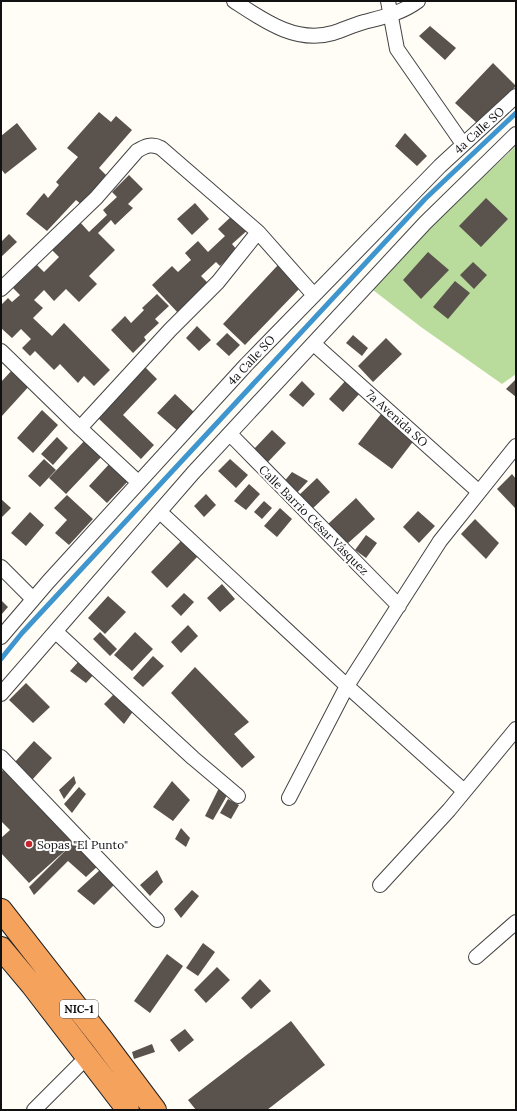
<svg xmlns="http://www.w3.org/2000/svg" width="517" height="1111" font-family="Lora,serif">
	<rect width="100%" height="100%" fill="#fffdf5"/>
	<path fill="#b9dc9c" d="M516 146V374L502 384 421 327 373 290 433 224Z"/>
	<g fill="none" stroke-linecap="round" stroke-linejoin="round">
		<path stroke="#3f96cf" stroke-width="5" d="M1 659 22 633 425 199 516 113"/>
	</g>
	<path fill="#5a524d" d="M430 26 456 48 445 60 419 36Z
		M493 63 516 86 478 124 455 103Z
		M99 112 111 122 116 116 132 130 99 168 107 176 82 205 76 200 47 231 26 214 44 193 48 198 59 185 56 182 78 157 67 148Z
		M17 123 37 149 5 174 1 169V136Z
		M405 133 427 156 417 166 395 146Z
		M129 175 143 189 128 204 133 208 115 225 111 220 98 233 115 250 89 276 97 284 79 302 66 289 54 301 44 290 34 300 43 308 33 318 52 336 64 323 110 370 94 386 84 376 78 383 60 364 54 370 35 351 30 356 22 348 31 339 21 329 12 338 1 328V305L8 298 12 302 20 295 13 288 37 265 44 272 59 257 51 249 79 221 89 232 107 215 103 210 117 197 112 192Z
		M486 198 508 219 481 247 459 226Z
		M195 203 209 219 192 235 177 219Z
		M235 213 250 228 232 244 237 250 220 266 216 262 201 276 210 285 179 314 152 285 172 266 178 272 191 260 185 253 198 241 208 252 225 236 218 229Z
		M9 234 17 242 1 257V242Z
		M428 252 449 270 421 299 403 280Z
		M473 262 487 275 474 289 460 275Z
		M278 265 301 287 245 345 223 324Z
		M455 281 470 293 448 319 433 307Z
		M157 294 169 306 155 319 159 323 144 337 146 340 133 353 111 330 125 316 131 323 144 310 142 308Z
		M197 326 211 340 199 351 186 338Z
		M227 333 240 345 229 356 216 344Z
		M353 335 368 348 362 356 346 343Z
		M386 338 402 354 373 382 358 366Z
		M145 367 157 379 123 415 154 445 141 459 97 417Z
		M14 368 31 384 1 417V382Z
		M347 379 361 392 343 412 329 399Z
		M515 380 516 381V397L506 389Z
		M302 381 315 394 303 407 289 395Z
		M175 394 196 414 179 432 157 413Z
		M42 410 58 425 33 453 17 438Z
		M381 414 415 439 392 469 358 444Z
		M272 430 286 443 267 463 253 450Z
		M57 437 68 448 53 465 41 454Z
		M88 437 105 453 66 494 49 478Z
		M44 459 56 470 40 487 28 476Z
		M230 459 248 475 236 488 218 471Z
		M112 461 131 478 107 503 89 486Z
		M292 472 308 481 295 495 282 484Z
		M512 474 516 479 515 508 497 489Z
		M317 478 330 492 310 511 297 497Z
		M249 484 260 494 246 510 234 501Z
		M206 494 216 505 204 517 194 506Z
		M67 495 93 519 69 545 55 533 67 520 54 508Z
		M356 498 375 519 347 544 328 524Z
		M1 499 11 508 1 518Z
		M264 501 272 508 262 519 254 512Z
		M280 508 292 519 277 537 264 526Z
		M418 511 435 526 419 543 403 527Z
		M30 512 44 525 26 546 11 533Z
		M475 519 499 543 486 559 461 534Z
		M366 535 377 543 366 558 355 550Z
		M183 539 199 555 167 588 151 572Z
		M222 584 235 599 220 612 207 598Z
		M184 593 194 602 181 616 171 606Z
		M108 596 126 612 105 634 88 618Z
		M1 600 8 607 1 615Z
		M188 625 198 636 181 653 171 642Z
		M100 632 117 649 110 656 93 639Z
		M135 632 153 649 132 671 114 655Z
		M153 656 164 666 143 687 133 678Z
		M80 660 95 673 86 683 70 671Z
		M195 667 249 722 234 734 255 757 242 768 171 693Z
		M26 683 50 707 33 723 9 700Z
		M115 693 134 710 124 724 104 704Z
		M34 741 52 758 32 780 14 763Z
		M6 767 99 865 86 877 68 861 34 895 29 887 69 847 29 883 1 853V838L10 830 1 821V772Z
		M74 776 76 783 64 799 59 790Z
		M172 781 190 800 173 821 153 807Z
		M220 786 229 792 213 820 205 816Z
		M79 787 86 794 72 813 64 804Z
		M228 799 239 805 231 819 220 813Z
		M181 828 190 838 186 847 175 839Z
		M101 869 115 884 94 905 77 891Z
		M157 870 163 882 150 896 140 885Z
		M192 890 199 896 181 918 174 909Z
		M203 943 215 952 198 976 186 968Z
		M167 954 183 966 150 1013 134 1001Z
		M217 967 230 980 206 1003 194 990Z
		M260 979 271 991 251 1009 241 998Z
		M291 1021 325 1065 267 1110H196L188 1100Z
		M185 1029 194 1040 179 1052 170 1040Z
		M152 1044 155 1052 134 1059 132 1052Z"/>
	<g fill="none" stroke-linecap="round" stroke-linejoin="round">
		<g stroke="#444" stroke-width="16">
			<path id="street" d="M234 1C263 20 296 44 333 33 343 30 353 25 364 22 383 17 402 13 418 1
				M388 1 397 49 463 144
				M1 289 96 198 137 151C145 146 152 143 161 148L258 232 313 294
				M314 344 479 492
				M1 351 80 428 138 482
				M80 428 170 330 218 282 258 232
				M230 434 399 606
				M160 512 347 686 464 791
				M1 567 33 599
				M56 632 193 758 238 796
				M1 637 48 582 246 365 440 166 516 96
				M1 694 193 473 425 223 516 134
				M1 757 157 920
				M289 798 347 686 440 541 516 446
				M380 885 449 810 516 729
				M476 957 516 922
				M34 1110 87 1057"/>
		</g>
		<g stroke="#222" stroke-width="24">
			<path id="highway" d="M1 910 101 1038 155 1110
				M1 948 32 985 128 1110"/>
		</g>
		<use href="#street" stroke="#fff" stroke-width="14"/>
		<use href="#highway" stroke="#f5a25d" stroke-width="22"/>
	</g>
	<circle fill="#c4262e" stroke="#fff" stroke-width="1.5" cx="29" cy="844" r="4"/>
	<g text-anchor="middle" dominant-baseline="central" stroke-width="4" stroke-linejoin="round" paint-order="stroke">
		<rect fill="#fff" stroke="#585858" stroke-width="1" x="60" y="1000" width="38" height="18" rx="3"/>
		<g font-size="11" font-weight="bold" fill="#111">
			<text x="79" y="1009">NIC-1</text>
		</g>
		<g font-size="12" fill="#111" stroke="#fff">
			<text transform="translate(479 130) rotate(-42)">4a Calle SO</text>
			<text transform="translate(251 360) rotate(-47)">4a Calle SO</text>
			<text transform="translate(397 418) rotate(42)">7a Avenida SO</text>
			<text transform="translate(314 520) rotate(45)">Calle Barrio César Vásquez</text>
		</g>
		<g font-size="12" fill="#111" stroke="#fff" text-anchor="start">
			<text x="37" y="844">Sopas "El Punto"</text>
		</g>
	</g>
	<rect width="517" height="1111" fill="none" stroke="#111111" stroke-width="4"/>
</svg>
